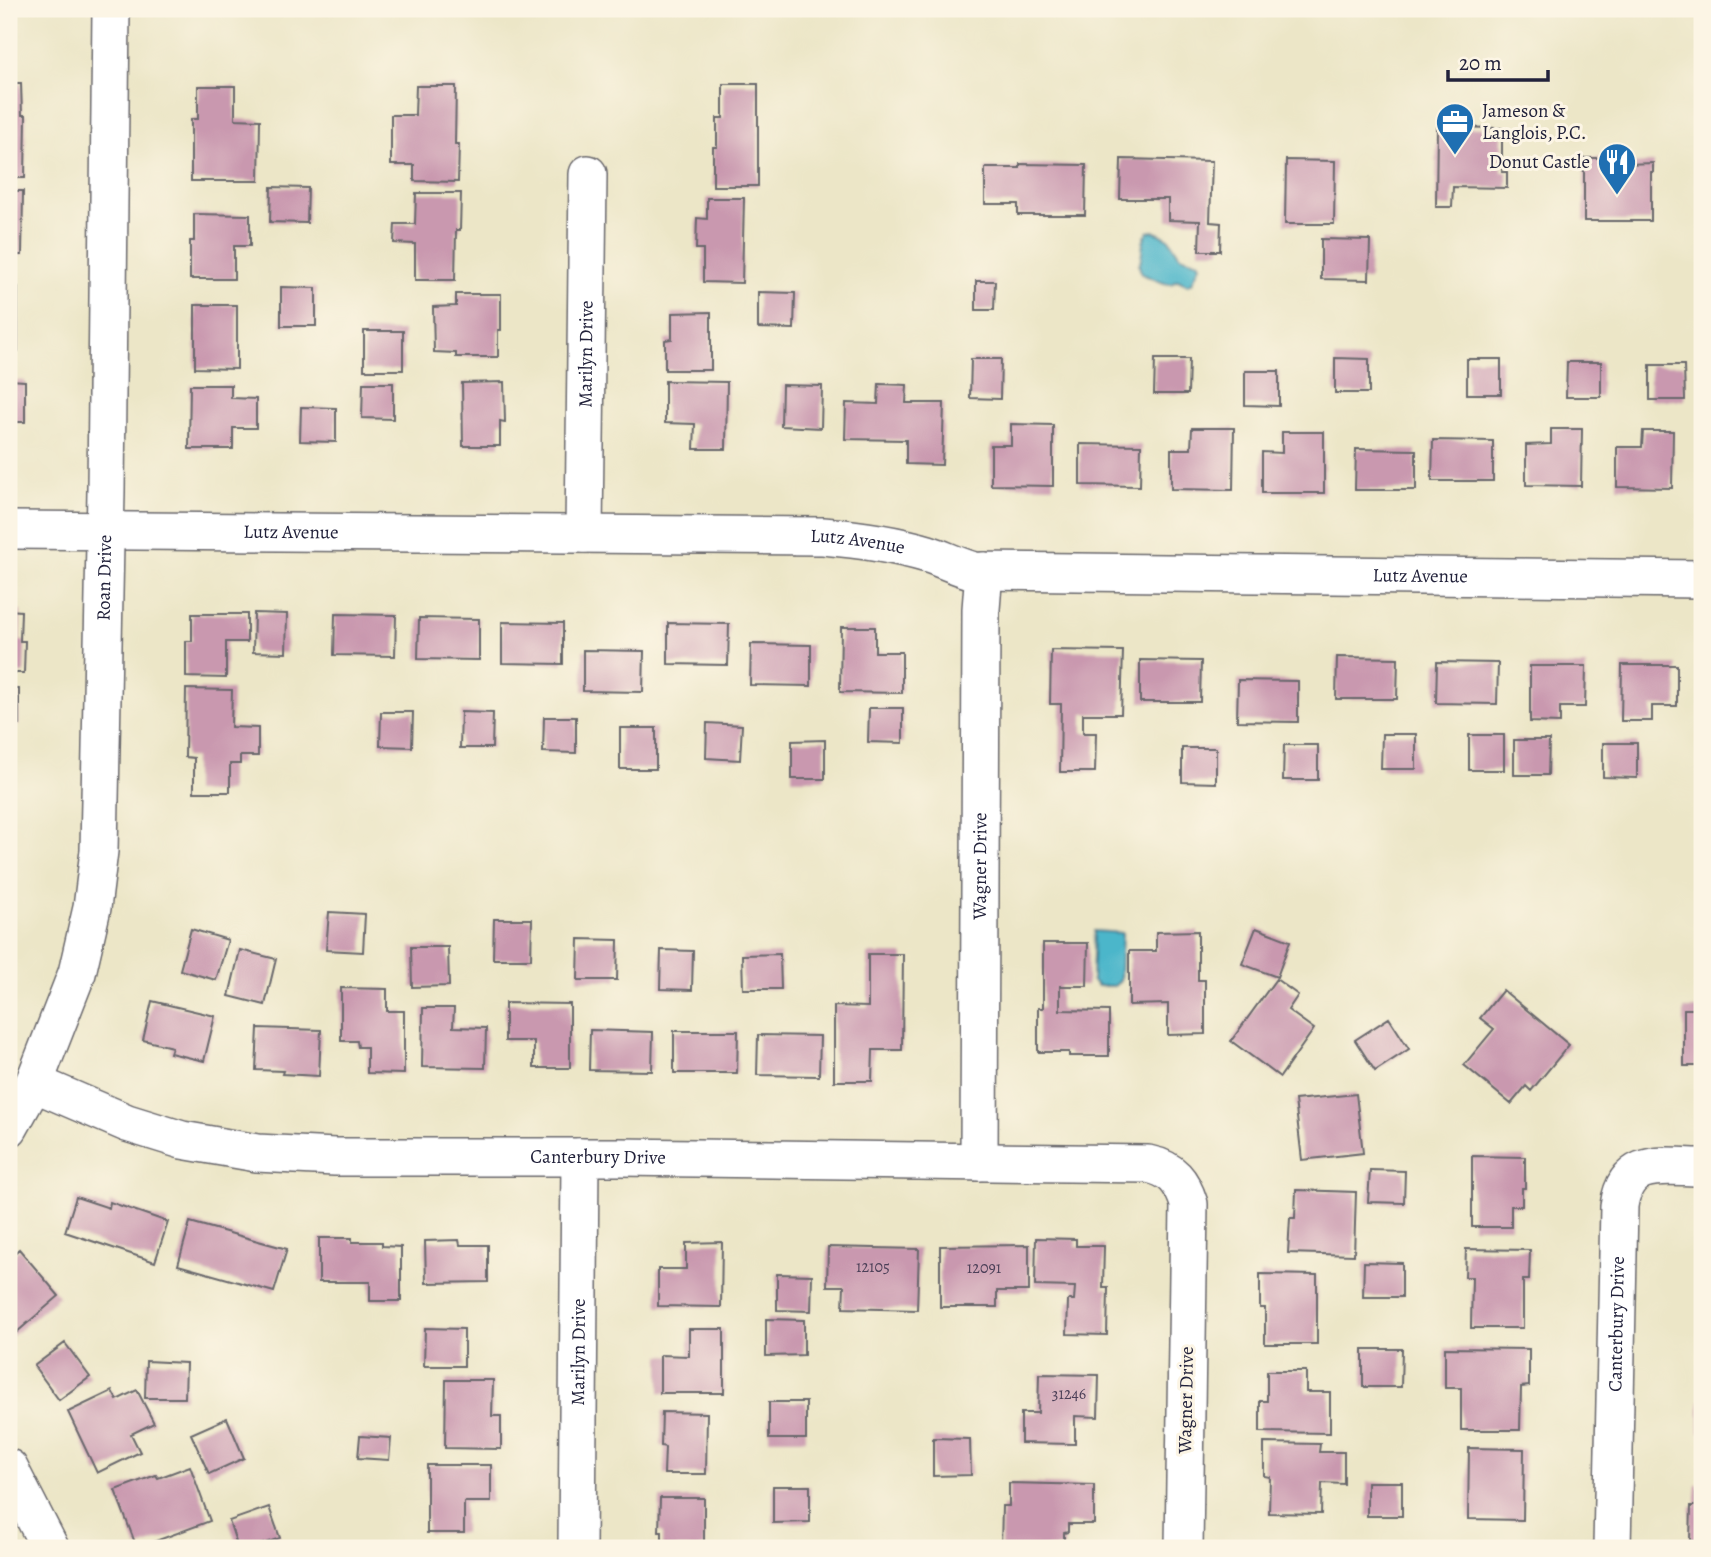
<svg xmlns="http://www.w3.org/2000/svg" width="1711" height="1557" font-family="Alegreya,serif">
	<rect width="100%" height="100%" fill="#fcf5e5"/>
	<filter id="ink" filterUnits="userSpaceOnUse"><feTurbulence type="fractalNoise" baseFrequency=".0143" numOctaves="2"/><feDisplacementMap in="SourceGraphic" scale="14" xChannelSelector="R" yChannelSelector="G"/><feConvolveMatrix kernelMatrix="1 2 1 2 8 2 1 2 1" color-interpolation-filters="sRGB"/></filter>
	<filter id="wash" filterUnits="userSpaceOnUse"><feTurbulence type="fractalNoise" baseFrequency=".00686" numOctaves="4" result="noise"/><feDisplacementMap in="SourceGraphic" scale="28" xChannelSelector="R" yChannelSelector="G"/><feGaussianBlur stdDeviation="1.57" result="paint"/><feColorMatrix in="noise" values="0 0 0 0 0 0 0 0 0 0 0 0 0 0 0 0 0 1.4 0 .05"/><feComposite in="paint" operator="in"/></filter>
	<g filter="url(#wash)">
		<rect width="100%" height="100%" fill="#ece6c7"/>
		<path fill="#4cb6ca" stroke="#376c82" stroke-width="2" d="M1154 231 1169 239 1180 256 1199 262 1200 265 1192 283 1188 285 1178 280 1171 284 1164 283 1142 274 1139 266C1144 254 1140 242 1148 232Z
			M1094 931 1122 933 1120 981 1114 986H1098L1092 980Z"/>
		<g id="blocks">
			<path fill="#c998af" d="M9 83H21L22 115H26L25 178H9Z
				M723 84H758V186H713V147H717V118H723Z
				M198 86H235V119L260 120 259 181H191V119H198Z
				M416 86H456L455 144H459L458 182 414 181V165H391V115H415Z
				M1437 127 1502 128V172H1507V188L1453 187 1452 207H1436Z
				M1582 158H1626V164L1653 163V172H1651V221H1584V170H1582Z
				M1121 159 1212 161 1210 222 1221 223 1220 251H1199L1200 221 1168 220V199H1120Z
				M1286 160 1335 161 1334 224H1285Z
				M1020 164 1086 165 1085 215H1018V204H985V168H1020Z
				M271 187 308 188 307 223 270 222Z
				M9 191H23L22 255H9Z
				M416 193H461L460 230H456L455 280H415V244L394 243 395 224H415Z
				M707 198H744L742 283 703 282V249H696L697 218 707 219Z
				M194 214 250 215V246H234V279H190V241H194Z
				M1321 239 1370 240 1369 280 1321 279Z
				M976 281H995L994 310H976Z
				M9 287H18V351H9Z
				M281 287 316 288V326H281Z
				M758 292 795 293 794 329 758 328Z
				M456 294H501V330H498V357H456V353L434 352 433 307 456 306Z
				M195 305H237V369L195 368Z
				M711 312V370H665V340L672 339V313Z
				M364 331H403V370H364Z
				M1335 358 1369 359V393H1335Z
				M971 359H1001L1000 399 970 398Z
				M1155 359H1189L1188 394H1154Z
				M1467 359H1501V394H1467Z
				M1567 362H1601V397H1566Z
				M1650 365H1684L1685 400H1650Z
				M1245 371H1279V406L1245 405Z
				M9 380 25 381V422H9Z
				M665 381 727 382 726 449H694L695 424 665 423Z
				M504 382 505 422 500 421V446H463L462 383Z
				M363 383H393V419L362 418Z
				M879 384 907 385 906 403H944L942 465 906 464V440L845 439 846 403 878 404Z
				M190 385H231V398L256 399V428H233V449H189Z
				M782 385 822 386 821 428 781 426Z
				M301 407 336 408V442L300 441Z
				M1011 424 1053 425V486L991 485V445H1011Z
				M1192 428H1234L1233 490 1171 489V449H1191Z
				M1551 429H1582L1581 486 1526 485V445L1551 444Z
				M1643 431H1673L1672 488 1617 487V447H1642Z
				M1282 432H1324V493H1262V452L1282 453Z
				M1433 440 1493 441V481H1432Z
				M1080 444 1141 445 1140 486 1080 485Z
				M1356 449 1416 450V490H1355Z
				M9 610 21 611 20 641H25L24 673H9Z
				M254 613 287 614 286 653 253 652Z
				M192 614H247V642H226V678L186 677V641H192Z
				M335 614 396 615 395 656 334 655Z
				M419 618 479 619V660L418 659Z
				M502 622 563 623V664L502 663Z
				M668 623 729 624 728 665 668 664Z
				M841 627H875V652H902V693L840 692Z
				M751 644 811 645V686L750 685Z
				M583 650 644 651 643 692 583 691Z
				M1051 650 1123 651 1121 714H1083V733H1096L1095 772H1060L1061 704H1050Z
				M1337 657 1398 658 1397 699H1336Z
				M1140 660 1201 661 1200 702H1140Z
				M1437 662 1498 663 1497 704 1436 703Z
				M1622 665H1677V706H1652V721H1621Z
				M1530 666H1586L1585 707H1560V723L1530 722Z
				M1238 680 1298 681V722L1237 721Z
				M9 689H19V725H9Z
				M186 689 232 690 231 727 258 728V756H240V764H230V792H194V758L185 757Z
				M869 708H903V743L868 742Z
				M381 712H413L412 747 380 746Z
				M461 712 493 713 492 748H460Z
				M544 717H576V753L543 752Z
				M707 723 742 725 740 760 706 758Z
				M620 728H656V769H620Z
				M1382 734H1416V769H1381Z
				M1469 735H1504V770H1469Z
				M825 740V779H792V741Z
				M1514 740H1549L1548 775H1514Z
				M1603 743H1637V778L1603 777Z
				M1284 745H1318V780H1283Z
				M1182 748H1216V783L1182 782Z
				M329 912 365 914 363 952 326 950Z
				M494 919H532L531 959H493Z
				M1256 928 1290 941 1277 977 1242 964Z
				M191 929 228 940 216 980 180 970Z
				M1198 931V980H1205V1034L1168 1035V1004L1129 1005V951H1156V932Z
				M579 939 618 940 617 980H578Z
				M1043 943H1088L1087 986H1060V1010L1109 1011V1056H1069V1052H1038V1008H1043Z
				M411 947H448L449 986 412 987Z
				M240 950 276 959 265 1005 229 996Z
				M661 950 693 951 692 990 660 989Z
				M780 954 781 989H743L742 955Z
				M868 954H903L902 1050H873L872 1081H834V1006L868 1007Z
				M1276 979 1298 995 1288 1010 1314 1029 1280 1077 1231 1041Z
				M341 988 387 989V1011H404V1074L367 1073V1047H358L357 1041H341Z
				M1503 990 1569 1045 1531 1091 1526 1086 1511 1104 1464 1065 1494 1029 1480 1018Z
				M152 1001 215 1016 204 1061 170 1053 172 1047 143 1040Z
				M505 1003 570 1004V1068H534V1041H505Z
				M423 1008H454L453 1027 486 1028 485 1068 422 1067Z
				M1684 1009H1702V1066H1684Z
				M1389 1018 1409 1049 1375 1071 1355 1040Z
				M258 1028 321 1030 319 1076 282 1074 283 1071 256 1070Z
				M590 1030 653 1032 652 1071 589 1070Z
				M674 1031H738L737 1073H674Z
				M758 1035 820 1036 819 1076 757 1075Z
				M1356 1094 1363 1153 1302 1160 1295 1100Z
				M1472 1156 1525 1157V1188H1522V1206H1511V1227H1472Z
				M1370 1170 1405 1171 1404 1203 1368 1202Z
				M1296 1190 1356 1192 1354 1255 1288 1253 1290 1218H1295Z
				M76 1197 109 1208 110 1202 168 1222 155 1262 65 1232Z
				M190 1222 287 1249 274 1292 178 1265Z
				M319 1238H352V1242H382V1246L401 1247V1301H370V1282H319Z
				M1036 1238 1076 1239V1246H1104L1103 1288H1108L1107 1335 1067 1334 1068 1300H1074L1075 1287 1035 1286Z
				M459 1240 460 1245H488V1282L426 1283 425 1241Z
				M722 1242 721 1307 658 1306V1269H686V1243Z
				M1029 1245V1291H997V1307H940V1246Z
				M828 1247 919 1249 917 1310 843 1308 844 1286H827Z
				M19 1249 59 1296 10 1338 9 1258Z
				M1466 1249 1530 1250 1529 1280H1523V1328H1471L1472 1277H1465Z
				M1364 1262 1402 1263V1297H1363Z
				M777 1274 812 1275 811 1311 777 1310Z
				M1260 1274 1317 1275V1344H1265V1308H1260Z
				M766 1319 804 1320V1355L766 1356Z
				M425 1328 464 1329V1366H424Z
				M689 1329H724V1393H660V1355L689 1356Z
				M65 1343 90 1377 59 1400 34 1366Z
				M1445 1348 1529 1349V1386L1521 1387 1520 1430H1461V1388H1445Z
				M1363 1349H1402L1401 1387H1363Z
				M146 1361 186 1363 185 1398H145Z
				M1267 1371H1306V1392H1330V1433L1260 1432V1401H1267Z
				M1039 1374 1099 1375 1098 1417 1075 1416V1444L1021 1443V1413H1038Z
				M446 1380H493L492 1416H501V1449L445 1448Z
				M137 1390 154 1423 131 1434 140 1452 97 1473 68 1412 112 1391 117 1400Z
				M1702 1401V1433H1699V1402Z
				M769 1402H806V1439H769Z
				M662 1412 707 1413 706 1474H664L665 1447 661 1446Z
				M227 1418 244 1458 209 1474 191 1434Z
				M360 1436 391 1438 389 1460 358 1458Z
				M933 1438 970 1439 971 1475 933 1476Z
				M1264 1443 1320 1444 1319 1452H1344V1484L1322 1483 1321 1514 1269 1513 1270 1477 1264 1476Z
				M1469 1448 1524 1449 1523 1520 1468 1519Z
				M427 1465H491V1502H464V1533H427Z
				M190 1466 210 1521 137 1548 115 1490 156 1475 158 1478Z
				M1367 1482H1402V1516H1367Z
				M1009 1483 1094 1485V1524H1068V1532L1064 1533V1548H1001L1002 1506H1009Z
				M1696 1484H1702V1541H1690L1691 1506H1696Z
				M773 1486H810V1522L773 1523Z
				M660 1498H704V1548H662V1532H659Z
				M269 1507 280 1538 251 1548H238L229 1521Z"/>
		</g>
	</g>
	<g filter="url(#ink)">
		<use href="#blocks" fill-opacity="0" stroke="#69676c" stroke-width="2"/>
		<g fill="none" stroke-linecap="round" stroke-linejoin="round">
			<g stroke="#69676c" stroke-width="40">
				<g id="street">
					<path id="s1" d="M9 530 823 536C858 539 894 544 928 554 944 559 958 567 975 571L1702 579"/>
					<path id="s2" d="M584 534 588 174"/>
					<path id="s3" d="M34 1083 127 1123 182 1140 257 1153 335 1157H619L1148 1164C1173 1169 1182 1182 1189 1204L1184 1548"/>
					<path id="s4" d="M9 1128 34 1083 77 973 92 908 99 851 106 491 111 9"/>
					<path id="s5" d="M979 1162 981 609 984 571"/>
					<path d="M9 1468 50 1548"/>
					<path id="s6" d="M577 1548 580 1157"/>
					<path id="s7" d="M1612 1548 1619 1206C1626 1156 1663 1167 1702 1167"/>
				</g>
			</g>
			<use href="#street" stroke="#fff" stroke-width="37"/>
		</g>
	</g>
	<defs>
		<g id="office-pin" transform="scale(2.0125)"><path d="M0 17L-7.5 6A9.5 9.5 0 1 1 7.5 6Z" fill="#1f6fb2" stroke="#fcf5e5"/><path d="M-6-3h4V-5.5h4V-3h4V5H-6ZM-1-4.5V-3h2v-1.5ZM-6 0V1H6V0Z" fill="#fff"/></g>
		<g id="restaurant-pin" transform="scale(2.0125)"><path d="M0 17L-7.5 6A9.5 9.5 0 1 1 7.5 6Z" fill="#1f6fb2" stroke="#fcf5e5"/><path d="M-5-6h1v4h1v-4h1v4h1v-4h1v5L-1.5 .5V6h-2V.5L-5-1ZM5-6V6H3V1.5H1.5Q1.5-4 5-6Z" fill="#fff"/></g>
	</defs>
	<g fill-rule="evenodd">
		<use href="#office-pin" x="1455" y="122"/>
		<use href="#restaurant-pin" x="1617" y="162"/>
	</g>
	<g text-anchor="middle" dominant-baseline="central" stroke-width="6" stroke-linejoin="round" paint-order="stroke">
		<g font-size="16" fill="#4c4058">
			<text x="873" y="1267">12105</text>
			<text x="984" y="1268">12091</text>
			<text x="1069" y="1394">31246</text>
		</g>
		<g font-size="19" fill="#22223b" stroke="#fcf5e5" text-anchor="start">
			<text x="1482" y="111">Jameson &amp;<tspan x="1482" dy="22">Langlois, P.C.</tspan></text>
			<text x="1590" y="162" text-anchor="end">Donut Castle</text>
		</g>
		<g font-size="19" fill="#22223b" stroke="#fcf5e5">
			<text stroke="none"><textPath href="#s2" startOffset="180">Marilyn Drive</textPath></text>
			<text stroke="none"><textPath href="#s1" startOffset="282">Lutz Avenue</textPath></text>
			<text stroke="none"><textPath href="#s1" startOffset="849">Lutz Avenue</textPath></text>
			<text stroke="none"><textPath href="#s1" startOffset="1416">Lutz Avenue</textPath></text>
			<text stroke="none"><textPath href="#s4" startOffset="567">Roan Drive</textPath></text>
			<text stroke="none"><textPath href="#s5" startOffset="296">Wagner Drive</textPath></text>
			<text stroke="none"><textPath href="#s3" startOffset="576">Canterbury Drive</textPath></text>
			<text stroke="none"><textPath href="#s7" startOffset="224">Canterbury Drive</textPath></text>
			<text stroke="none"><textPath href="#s6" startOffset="196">Marilyn Drive</textPath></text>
			<text transform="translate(1186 1400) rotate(-89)">Wagner Drive</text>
		</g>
	</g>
	<rect width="1711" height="1557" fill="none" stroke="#fcf5e5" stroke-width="35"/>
	<path d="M1448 70v10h100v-10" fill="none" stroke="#22223b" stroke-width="3.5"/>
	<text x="1459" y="70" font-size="21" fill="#22223b" stroke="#fcf5e5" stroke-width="5" paint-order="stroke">20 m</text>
</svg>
